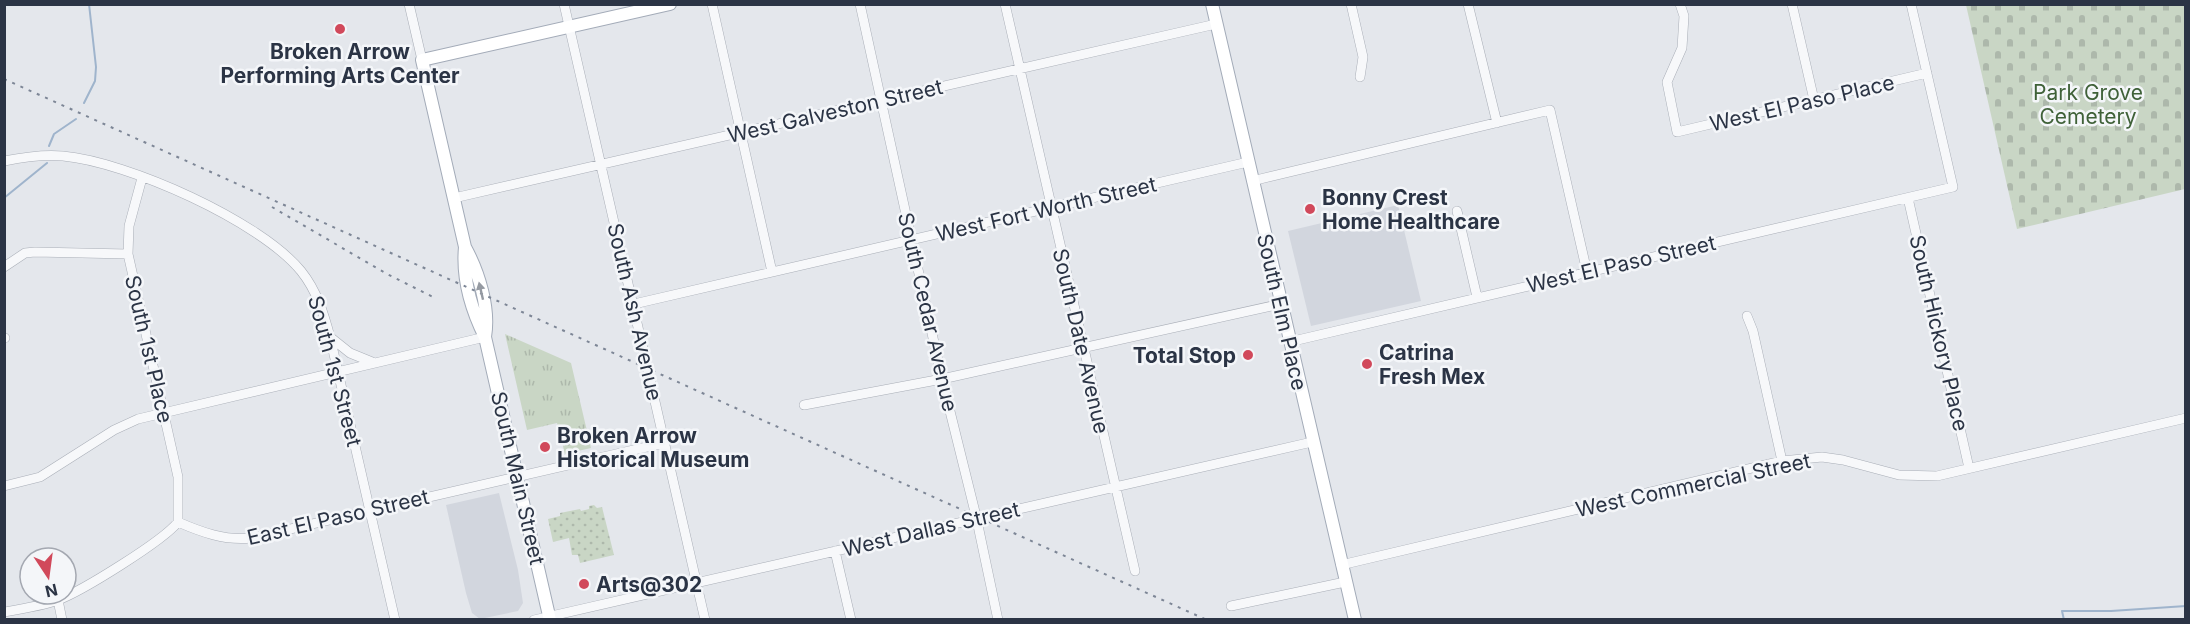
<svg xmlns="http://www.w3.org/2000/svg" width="2190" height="624" font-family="Inter,sans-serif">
	<defs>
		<pattern id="grass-tufts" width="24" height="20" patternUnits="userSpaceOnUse" patternTransform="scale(1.5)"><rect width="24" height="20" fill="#c9d6c5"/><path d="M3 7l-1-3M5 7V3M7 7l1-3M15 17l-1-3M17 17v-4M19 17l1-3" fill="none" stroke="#adb8ab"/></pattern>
		<pattern id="cemetery-stones" width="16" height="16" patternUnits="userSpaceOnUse" patternTransform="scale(1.5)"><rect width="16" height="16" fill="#c9d6c5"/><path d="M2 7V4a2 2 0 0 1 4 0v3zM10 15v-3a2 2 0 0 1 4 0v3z" fill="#adb8ab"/></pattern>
		<pattern id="garden-dots" width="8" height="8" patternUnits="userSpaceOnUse" patternTransform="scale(1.5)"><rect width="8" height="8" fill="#c9d6c5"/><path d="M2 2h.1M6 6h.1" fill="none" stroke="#adb8ab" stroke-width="1.8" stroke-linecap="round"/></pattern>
	</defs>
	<rect width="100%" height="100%" fill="#e4e7ec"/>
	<path fill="#d2d6de" d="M1398 205 1421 301 1311 326 1288 231Z
		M499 493 518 570 523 603 518 611 480 619 472 613 466 593 446 505Z"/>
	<path fill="url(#grass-tufts)" d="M505 334 571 363 591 448 565 454 557 423 527 430Z"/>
	<path fill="url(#cemetery-stones)" d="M1966 5H2185V189L2017 229Z"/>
	<path fill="url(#garden-dots)" d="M594 505 597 508 602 507 614 555 580 563 578 555H572L569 538 553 542 548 519 560 516V513L580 509 581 511 589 509V506Z"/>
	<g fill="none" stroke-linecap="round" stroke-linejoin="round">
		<path stroke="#9fb4cc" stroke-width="2" d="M84 103 95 81 96 67 89 4
			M49 146 54 134 76 119
			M4 198 47 163
			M2064 620 2062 611H2111L2186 606"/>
		<g stroke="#a9aeb7" stroke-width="10">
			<path id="minor" d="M409 4 422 60
				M564 4 705 620
				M712 4 772 272
				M860 4 942 379 976 516 998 620
				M1005 4 1135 571
				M1351 4 1363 57 1360 77
				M1468 4 1497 123
				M1680 4 1684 16 1682 48 1667 82 1677 132 1927 73
				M1792 4 1814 100
				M4 161C24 157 43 154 63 156 128 162 260 221 301 271 317 291 324 314 330 337L395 620
				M142 178 129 226 128 254 178 477V522
				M1252 181 1550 110 1587 272
				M454 198 1216 24
				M1908 198 1969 468
				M1457 211 1477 297
				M4 267 25 253 35 252 128 254
				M634 304 1248 162
				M1747 316 1753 331 1782 461
				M330 337 350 353 372 362
				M4 338H5
				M1289 342 1953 187 1911 4
				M804 405 942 379 1281 304
				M4 486 40 477 114 430 138 419 485 337
				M835 551 851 620
				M1341 565 1782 461 1822 457 1843 460 1899 475 1937 476 2186 418
				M58 600 62 620
				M1231 606 1345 582
				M4 612C22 609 41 606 58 600 82 591 163 541 178 522 201 532 225 541 251 538L664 443
				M534 620 1312 442"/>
		</g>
		<g stroke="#a3abb8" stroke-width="14">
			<path id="major" d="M1212 4 1355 620
				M465 247C462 279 471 309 485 337L550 620
				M485 337C490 308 479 273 465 247L422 60 670 4"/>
		</g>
		<use href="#minor" stroke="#f7f8fa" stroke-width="9"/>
		<use href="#major" stroke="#fff" stroke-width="12"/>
		<path stroke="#7d8696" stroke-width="2" stroke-dasharray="3 6" stroke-linecap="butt" d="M4 79 1207 620
			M272 207 387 274 435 298"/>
	</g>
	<defs><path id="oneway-solid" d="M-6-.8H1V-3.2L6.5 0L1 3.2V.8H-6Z" transform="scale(1.5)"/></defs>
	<use fill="#959aa2" href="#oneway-solid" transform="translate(481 291) rotate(-103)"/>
	<g fill="#d1495b" stroke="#f4f6f9" stroke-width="2">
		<circle cx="340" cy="29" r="6"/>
		<circle cx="1310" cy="209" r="6"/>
		<circle cx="1248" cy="355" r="6"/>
		<circle cx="1367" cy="364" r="6"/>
		<circle cx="545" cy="447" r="6"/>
		<circle cx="584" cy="584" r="6"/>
	</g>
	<g text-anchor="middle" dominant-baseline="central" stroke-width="5" stroke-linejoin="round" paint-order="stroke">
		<g font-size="21" font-weight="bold" fill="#2b3445" stroke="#f4f6f9" text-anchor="start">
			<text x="340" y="51" text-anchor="middle">Broken Arrow<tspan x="340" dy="24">Performing Arts Center</tspan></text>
			<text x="1322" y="197">Bonny Crest<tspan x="1322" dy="24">Home Healthcare</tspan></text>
			<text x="1379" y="352">Catrina<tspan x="1379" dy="24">Fresh Mex</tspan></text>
			<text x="1236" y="355" text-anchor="end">Total Stop</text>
			<text x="557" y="435">Broken Arrow<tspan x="557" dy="24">Historical Museum</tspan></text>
			<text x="596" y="584">Arts@302</text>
		</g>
		<g font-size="21" fill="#3f6138" stroke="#f4f6f9">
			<text x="2088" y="92">Park Grove<tspan x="2088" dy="24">Cemetery</tspan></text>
		</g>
		<g font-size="21" fill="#2b3445" stroke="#f4f6f9">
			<text transform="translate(1802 103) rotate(-13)">West El Paso Place</text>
			<text transform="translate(835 111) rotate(-13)">West Galveston Street</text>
			<text transform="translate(1046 209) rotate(-13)">West Fort Worth Street</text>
			<text transform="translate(1621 264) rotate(-13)">West El Paso Street</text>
			<text transform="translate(635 312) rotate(77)">South Ash Avenue</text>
			<text transform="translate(928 312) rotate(77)">South Cedar Avenue</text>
			<text transform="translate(1282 312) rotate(77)">South Elm Place</text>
			<text transform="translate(1939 333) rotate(77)">South Hickory Place</text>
			<text transform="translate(1081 341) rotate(77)">South Date Avenue</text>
			<text transform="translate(149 349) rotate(77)">South 1st Place</text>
			<text transform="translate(335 371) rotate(75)">South 1st Street</text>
			<text transform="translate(518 478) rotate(77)">South Main Street</text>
			<text transform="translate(1693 485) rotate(-12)">West Commercial Street</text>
			<text transform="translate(338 517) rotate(-13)">East El Paso Street</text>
			<text transform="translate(931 529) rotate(-13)">West Dallas Street</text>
		</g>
	</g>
	<rect width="2190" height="624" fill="none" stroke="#2b3445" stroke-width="12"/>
	<g transform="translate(48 576) rotate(167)"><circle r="28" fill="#f4f6f9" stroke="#a4a8b1" stroke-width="1.5"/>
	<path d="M0-4.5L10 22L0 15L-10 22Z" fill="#d1495b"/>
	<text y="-9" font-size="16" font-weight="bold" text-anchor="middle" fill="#2b3445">N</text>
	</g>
</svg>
